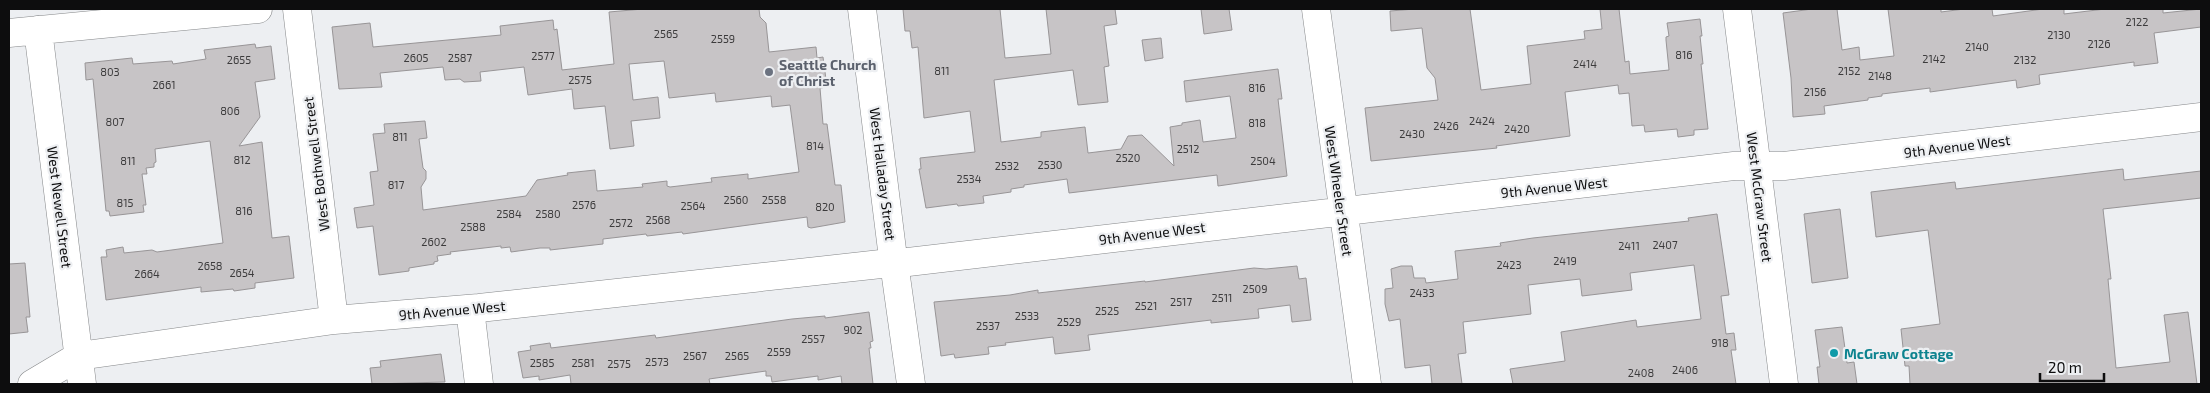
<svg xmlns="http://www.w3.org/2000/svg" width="2210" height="393" font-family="'Exo 2',sans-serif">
	<rect width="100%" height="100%" fill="#edeff2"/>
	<path fill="#c7c4c6" stroke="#989597" d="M643 9H759L760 17 766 23 769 52 816 47 817 58 823 57 827 87 820 88 823 124H827L835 185H841L845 222 811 228 808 227 807 217 683 234 682 232 647 236 646 234 603 239V244L550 250V248H540L511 252 510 247 501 248V246L450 252 451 254 437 256 438 261 434 262V264L409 268V271L379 275 373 226 357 228 354 208 374 205 370 172 378 171 373 134 385 133 384 124 425 121 427 138 419 139 423 168 426 171V179L421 187 423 210 526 196 537 180 568 175 567 173 595 170 597 191 643 187 642 184 667 181V186L670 187 712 182 711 178 748 174V179L799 172 790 105 772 107 771 96 716 102 715 93 669 98 664 61 629 64 633 100 658 97 660 118 631 121 634 146 610 149 605 106 574 109 572 89 528 95 524 67 480 72 481 81 464 82 460 79 445 80 443 67 380 73 382 87 339 89 332 27 370 23 373 47 501 35 500 26 553 20 554 30 557 29 562 70 614 64 609 12Z
		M903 9H1000L1005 58 1051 54 1046 9H1115L1117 24 1104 26 1109 66 1104 67 1108 102 1078 105 1073 70 994 80 1001 142 1041 137V132L1085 127 1088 153 1121 149 1128 136 1142 135 1174 166 1170 127 1182 125V123L1200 120 1203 142 1236 138 1230 96 1186 102 1184 81 1278 69 1282 99H1278L1287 176 1218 186 1217 175 1069 193 1067 179 1024 185V187L1011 189V192L983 196 984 203 958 206 957 204 926 208 919 169H921L920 158 975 152 970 111 924 118 918 47 912 48 910 31H905Z
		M1201 9H1229L1232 30 1204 34Z
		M1415 9H1470L1481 90 1531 84 1527 46 1585 39 1584 31 1602 29 1600 9H1619L1625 62 1629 61 1630 74 1669 70 1666 40V37L1669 36 1667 23 1700 19 1702 36H1700L1703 64H1701L1708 129 1694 130V135L1678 137 1677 129 1645 132 1644 125 1632 126 1629 93 1619 94 1618 85 1565 92 1570 136 1496 146 1497 148 1371 161 1365 108 1438 100 1435 78 1427 68 1422 28 1391 31 1390 11Z
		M1812 9H1837L1842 50 1859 47 1860 60 1894 56 1888 9H1941V12L1964 9H1992L1993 16 2043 9H2064V14L2105 9H2163V13L2201 9V27L2154 33 2158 63 2134 66V62L2039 75 2040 84 2017 88 2016 80 1930 92V88L1882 94V96L1868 98V100L1824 106 1825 114 1793 117 1791 78 1783 13Z
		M1161 38 1163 58 1145 61 1142 40Z
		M255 44 256 48 271 46 275 79 255 82 260 117 239 146 262 142 272 238 289 236 294 278 255 283V288L234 291 233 289 201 292V287L106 300 101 257H107L106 250 123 247 124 253 152 250 157 252 223 243 210 141 155 149 156 162 154 163V167L146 168 147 174H142L146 205H143L144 212 110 216 109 211H106L93 79 86 80 85 63 132 58 133 64 172 61 173 64 206 59 204 50Z
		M2123 169 2124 180 2201 171V198L2103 209 2111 279H2108L2116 368 2170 362 2164 315 2188 312 2197 384H1910L1909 366H1905L1901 329 1940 324 1928 230 1876 237 1871 192 1955 182 1956 189Z
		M1840 209 1848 278 1812 283 1804 214Z
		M1717 214 1729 295 1721 296 1726 334 1734 333 1736 350H1731L1736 384H1513L1510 369 1565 361 1561 332 1636 320 1637 327 1701 319 1694 265 1630 273 1632 290 1582 296 1580 279 1528 285 1531 314 1463 322 1466 353 1458 354 1462 384H1432L1430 365 1405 368 1400 319 1389 321 1385 304V289L1393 288 1391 269 1401 266H1412L1414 278H1425L1426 283 1458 279 1455 251 1501 246 1500 243 1533 238 1689 221 1688 218Z
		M25 263 30 317H26L28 332 9 334V264Z
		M1297 266 1299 279 1306 278 1311 320 1292 322 1290 305 1258 309 1259 318 1211 323V320L1088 335 1090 350 1055 354 1053 337 1005 343 1006 345 988 347 989 354 955 358 954 354 941 356 934 302 1010 295 1038 290V293L1145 281V282L1254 268 1266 269Z
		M869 312 873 341 870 342 871 348H869L873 384H842L841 376 818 380V376L772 382 771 376H766V371L709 379 710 384H571L570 375 539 380V376L523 378 518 352 531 350 530 346 550 343 551 348 655 335 656 338 792 319 825 316V318Z
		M1842 327 1847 363 1854 362 1857 384H1819L1817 367H1820L1815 330Z
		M441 354 445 382 372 384 370 368 381 367 380 361Z"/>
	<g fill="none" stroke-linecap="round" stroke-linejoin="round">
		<g stroke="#858789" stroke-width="29">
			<path id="minor" d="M297 9 334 320
				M862 9 892 250
				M1316 9 1367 384
				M1737 9 1784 384
				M38 30 82 384
				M9 33 258 9
				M908 262 1734 166H1784L2201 117
				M896 277 911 384
				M470 309 479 384
				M32 384 79 356 334 320 479 308 881 264"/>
		</g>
		<use href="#minor" stroke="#fff" stroke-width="28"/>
	</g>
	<circle fill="#6b7280" stroke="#edeff2" stroke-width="2" cx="769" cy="72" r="5"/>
	<circle fill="#0f9aa8" stroke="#edeff2" stroke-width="2" cx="1834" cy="353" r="5"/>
	<g text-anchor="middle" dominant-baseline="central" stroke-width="4.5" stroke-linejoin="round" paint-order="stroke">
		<g font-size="11" fill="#3c3b3c">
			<text x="2137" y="21">2122</text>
			<text x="666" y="33">2565</text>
			<text x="2059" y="34">2130</text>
			<text x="723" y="38">2559</text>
			<text x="2099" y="43">2126</text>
			<text x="1977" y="46">2140</text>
			<text x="1684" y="54">816</text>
			<text x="543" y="55">2577</text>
			<text x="416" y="57">2605</text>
			<text x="460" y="57">2587</text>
			<text x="1934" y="58">2142</text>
			<text x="239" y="59">2655</text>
			<text x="2025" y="59">2132</text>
			<text x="1585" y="63">2414</text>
			<text x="942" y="70">811</text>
			<text x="1849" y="70">2152</text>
			<text x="110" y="71">803</text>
			<text x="1880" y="75">2148</text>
			<text x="580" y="79">2575</text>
			<text x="164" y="84">2661</text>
			<text x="1257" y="87">816</text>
			<text x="1815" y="91">2156</text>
			<text x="230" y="110">806</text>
			<text x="1482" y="120">2424</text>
			<text x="115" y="121">807</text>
			<text x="1257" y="122">818</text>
			<text x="1446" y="125">2426</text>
			<text x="1517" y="128">2420</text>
			<text x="1412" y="133">2430</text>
			<text x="400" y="136">811</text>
			<text x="815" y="145">814</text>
			<text x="1188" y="148">2512</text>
			<text x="1128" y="157">2520</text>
			<text x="242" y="159">812</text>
			<text x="128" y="160">811</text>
			<text x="1263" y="160">2504</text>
			<text x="1050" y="164">2530</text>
			<text x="1007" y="165">2532</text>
			<text x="969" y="178">2534</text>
			<text x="396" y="184">817</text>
			<text x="736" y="199">2560</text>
			<text x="774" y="199">2558</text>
			<text x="125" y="202">815</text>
			<text x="584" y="204">2576</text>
			<text x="693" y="205">2564</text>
			<text x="825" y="206">820</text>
			<text x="244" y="210">816</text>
			<text x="509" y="213">2584</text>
			<text x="548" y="213">2580</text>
			<text x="658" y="219">2568</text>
			<text x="621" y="222">2572</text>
			<text x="473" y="226">2588</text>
			<text x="434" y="241">2602</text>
			<text x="1665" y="244">2407</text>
			<text x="1629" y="245">2411</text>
			<text x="1565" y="260">2419</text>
			<text x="1509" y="264">2423</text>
			<text x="210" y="265">2658</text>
			<text x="242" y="272">2654</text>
			<text x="147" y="273">2664</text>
			<text x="1255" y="288">2509</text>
			<text x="1422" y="292">2433</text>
			<text x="1222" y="297">2511</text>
			<text x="1181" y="301">2517</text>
			<text x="1146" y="305">2521</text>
			<text x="1107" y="310">2525</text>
			<text x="1027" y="315">2533</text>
			<text x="1069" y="321">2529</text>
			<text x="988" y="325">2537</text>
			<text x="853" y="329">902</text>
			<text x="813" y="338">2557</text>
			<text x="1720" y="342">918</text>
			<text x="779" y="351">2559</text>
			<text x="695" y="355">2567</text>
			<text x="737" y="355">2565</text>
			<text x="657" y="361">2573</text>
			<text x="542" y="362">2585</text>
			<text x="583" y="362">2581</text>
			<text x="619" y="363">2575</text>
			<text x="1685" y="369">2406</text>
			<text x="1641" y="372">2408</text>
		</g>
		<g font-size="14" font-weight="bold" fill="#5b616d" stroke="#edeff2" text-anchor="start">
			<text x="779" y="64">Seattle Church<tspan x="779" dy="16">of Christ</tspan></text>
		</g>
		<g font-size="14" fill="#0d0d0e" stroke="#edeff2">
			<text transform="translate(1957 146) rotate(-7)">9th Avenue West</text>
			<text transform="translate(316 164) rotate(-97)">West Bothwell Street</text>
			<text transform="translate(883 174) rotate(83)">West Halladay Street</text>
			<text transform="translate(1554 187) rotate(-6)">9th Avenue West</text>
			<text transform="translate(1339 191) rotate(82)">West Wheeler Street</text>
			<text transform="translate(1760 197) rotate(83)">West McGraw Street</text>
			<text transform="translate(60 207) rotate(83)">West Newell Street</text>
			<text transform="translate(1152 233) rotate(-7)">9th Avenue West</text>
			<text transform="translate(452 310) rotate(-5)">9th Avenue West</text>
		</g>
		<g font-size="14" font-weight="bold" fill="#0d838f" stroke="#edeff2" text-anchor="start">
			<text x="1844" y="353">McGraw Cottage</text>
		</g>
	</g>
	<rect width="2210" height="393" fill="none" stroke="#0d0d0e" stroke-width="20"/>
	<path d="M2040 373v8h64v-8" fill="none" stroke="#0d0d0e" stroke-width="2.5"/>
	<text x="2048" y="373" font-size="15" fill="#0d0d0e" stroke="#edeff2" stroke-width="4" paint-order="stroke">20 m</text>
</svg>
